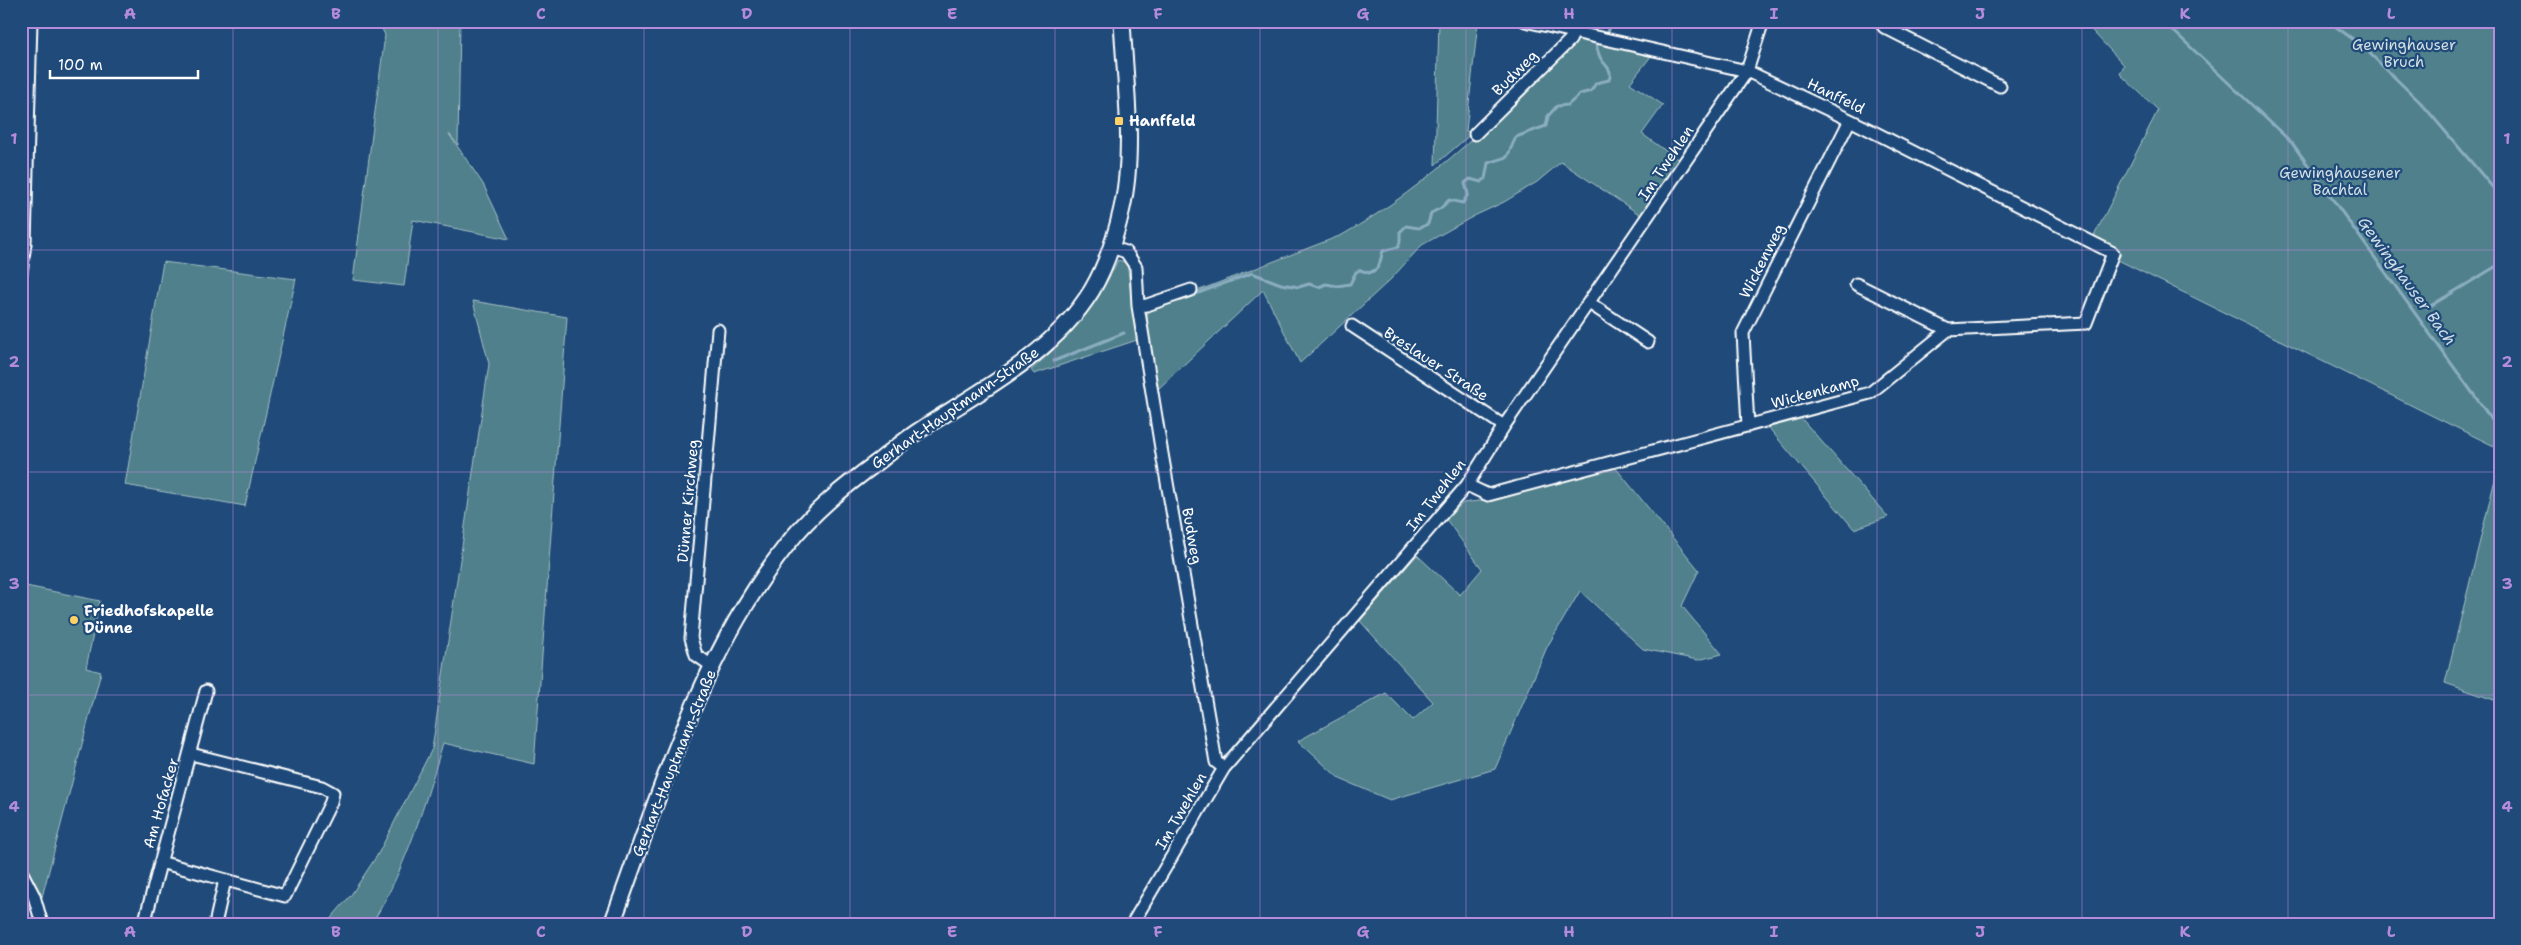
<svg xmlns="http://www.w3.org/2000/svg" width="2521" height="945" font-family="'Shantell Sans',sans-serif">
	<rect width="100%" height="100%" fill="#1f4a7a"/>
	<filter id="ink" filterUnits="userSpaceOnUse"><feTurbulence type="fractalNoise" baseFrequency=".02" numOctaves="2"/><feDisplacementMap in="SourceGraphic" scale="10" xChannelSelector="R" yChannelSelector="G"/><feConvolveMatrix kernelMatrix="1 2 1 2 8 2 1 2 1" color-interpolation-filters="sRGB"/></filter>
	<g filter="url(#ink)">
		<path fill="#4f808b" stroke="#a7c0c5" d="M378 21H460L458 145 449 134 483 184 509 239 413 220 404 286 353 280 385 35Z
			M1439 21H1478L1466 131 1472 133 1435 165Z
			M2083 21H2500V445L2496 443 2494 446 2451 425 2118 260 2121 254 2093 238 2158 110 2120 74 2124 65Z
			M1579 39 1652 55 1630 83 1663 105 1642 134 1680 161 1642 216 1561 162 1537 182 1504 202 1474 216 1422 245 1391 279 1300 363 1263 290 1157 390 1146 326 1148 310 1342 235C1432 185 1504 109 1579 39Z
			M1118 260 1127 263 1137 340 1034 374 1031 370C1068 339 1097 304 1118 260Z
			M163 262 296 279 245 506 125 485Z
			M473 301 567 317 534 764 443 743C425 804 407 865 374 920L371 924H326L351 895 378 854 432 749 489 364Z
			M1801 418 1888 517 1854 529 1768 427Z
			M2500 459V702L2445 683Z
			M1615 467 1699 570 1682 606 1722 654 1698 660 1643 649 1580 591 1547 647 1495 769 1390 800 1340 779 1298 741 1386 693 1413 720 1433 702 1360 621 1417 555 1460 595 1482 569 1446 519 1463 503 1494 499Z
			M21 585 100 601 86 668 101 672 42 897 21 858Z"/>
		<g fill="none" stroke-linecap="round" stroke-linejoin="round">
			<path stroke="#8badc1" stroke-width="3" d="M2163 21 2292 143 2500 431
				M2328 21 2361 45 2422 104 2500 196
				M1607 35 1612 21
				M1193 295 1252 273 1281 284 1299 287 1309 284 1319 287 1326 284 1337 286 1350 284 1356 272 1360 270 1369 273C1382 268 1379 262 1383 251L1398 247 1400 242V232L1406 226 1419 228 1428 224 1431 213 1441 208 1449 200 1463 203 1468 194 1465 183 1470 179 1481 182 1485 179 1488 163 1507 157 1516 137 1546 126 1548 116 1557 106 1568 105 1580 94 1591 91 1596 83 1609 80C1613 69 1606 67 1601 59 1598 54 1597 48 1596 43
				M2427 308 2500 264
				M1054 361 1124 333"/>
			<g stroke="#fff" stroke-width="15">
				<path id="minor" d="M1879 21 1884 27 2000 86
					M1475 134 1570 40 1574 32
					M1111 247 1126 252 1136 267 1138 306 1161 448 1216 762 1224 768
					M21 273 25 244 31 21
					M1856 284 1948 330
					M1589 303 1648 342
					M1138 306 1147 305 1191 290
					M1352 326 1504 426
					M1748 426 1743 333 1850 120
					M1467 485 1488 495 1870 393 1948 330 2086 323 2113 253 1850 120 1747 71 1525 21
					M712 666 696 655 691 638 718 330
					M160 862 285 896 331 802 333 793 322 787 191 754
					M21 871 34 896 42 924
					M144 924 206 691
					M215 924 225 880
					M1132 924 1224 768 1467 485 1504 426 1747 71 1763 21"/>
			</g>
			<g stroke="#fff" stroke-width="19">
				<path id="tertiary" d="M612 924C660 794 700 656 786 546 812 512 845 486 879 461 893 450 907 438 923 428 983 389 1053 354 1092 290 1106 266 1116 235 1122 208 1135 152 1125 79 1122 21"/>
			</g>
			<use href="#minor" stroke="#1f4a7a" stroke-width="11"/>
			<use href="#tertiary" stroke="#1f4a7a" stroke-width="15"/>
		</g>
	</g>
	<path fill="none" stroke="#b68bdc" stroke-width="1" stroke-opacity="0.55" d="M233 21V924M438 21V924M644 21V924M850 21V924M1055 21V924M1260 21V924M1466 21V924M1672 21V924M1877 21V924M2082 21V924M2288 21V924M21 250H2500M21 472H2500M21 695H2500"/>
	<g fill="#ffd166" stroke="#1f4a7a" stroke-width="2">
		<rect x="1114" y="116" width="10" height="10" rx="2.5"/>
		<circle cx="74" cy="620" r="5"/>
	</g>
	<g text-anchor="middle" dominant-baseline="central" stroke-width="4.5" stroke-linejoin="round" paint-order="stroke">
		<g font-size="15" fill="#d3dfe2" stroke="#1f4a7a">
			<text x="2404" y="45">Gewinghauser<tspan x="2404" dy="17">Bruch</tspan></text>
			<text x="2340" y="173">Gewinghausener<tspan x="2340" dy="17">Bachtal</tspan></text>
		</g>
		<g font-size="15" fill="#fff" stroke="#1f4a7a">
			<text transform="translate(1515 73) rotate(-45)">Budweg</text>
			<text transform="translate(1836 96) rotate(26)">Hanffeld</text>
			<text transform="translate(1666 163) rotate(-56)">Im Twehlen</text>
			<text transform="translate(1762 261) rotate(-63)">Wickenweg</text>
			<text transform="translate(1436 364) rotate(33)">Breslauer Straße</text>
			<text transform="translate(1815 392) rotate(-15)">Wickenkamp</text>
			<text transform="translate(955 408) rotate(-35)">Gerhart-Hauptmann-Straße</text>
			<text transform="translate(1436 495) rotate(-52)">Im Twehlen</text>
			<text transform="translate(688 501) rotate(-85)">Dünner Kirchweg</text>
			<text transform="translate(1192 536) rotate(80)">Budweg</text>
			<text transform="translate(674 763) rotate(-68)">Gerhart-Hauptmann-Straße</text>
			<text transform="translate(161 803) rotate(-74)">Am Hofacker</text>
			<text transform="translate(1181 811) rotate(-60)">Im Twehlen</text>
		</g>
		<g font-size="15" font-weight="bold" fill="#fff" stroke="#1f4a7a" text-anchor="start">
			<text x="1129" y="121">Hanffeld</text>
			<text x="84" y="611">Friedhofskapelle<tspan x="84" dy="17">Dünne</tspan></text>
		</g>
		<g font-size="16" font-style="italic" fill="#cfdde5" stroke="#1f4a7a">
			<text transform="translate(2407 281) rotate(54)">Gewinghauser Bach</text>
		</g>
	</g>
	<rect width="2521" height="945" fill="none" stroke="#1f4a7a" stroke-width="55"/>
	<path d="M50 70v8h148v-8" fill="none" stroke="#ffffff" stroke-width="2.5"/>
	<text x="58" y="70" font-size="15" fill="#ffffff" stroke="#1f4a7a" stroke-width="4" paint-order="stroke">100 m</text>
	<rect x="28" y="28" width="2466" height="890" fill="none" stroke="#b68bdc" stroke-width="2"/>
	<g font-size="16" text-anchor="middle" font-weight="bold" fill="#b68bdc">
		<text x="130" y="19">A</text>
		<text x="336" y="19">B</text>
		<text x="541" y="19">C</text>
		<text x="747" y="19">D</text>
		<text x="952" y="19">E</text>
		<text x="1158" y="19">F</text>
		<text x="1363" y="19">G</text>
		<text x="1569" y="19">H</text>
		<text x="1774" y="19">I</text>
		<text x="1980" y="19">J</text>
		<text x="2185" y="19">K</text>
		<text x="2391" y="19">L</text>
		<text x="14" y="144">1</text>
		<text x="2507" y="144">1</text>
		<text x="14" y="367">2</text>
		<text x="2507" y="367">2</text>
		<text x="14" y="589">3</text>
		<text x="2507" y="589">3</text>
		<text x="14" y="812">4</text>
		<text x="2507" y="812">4</text>
		<text x="130" y="937">A</text>
		<text x="336" y="937">B</text>
		<text x="541" y="937">C</text>
		<text x="747" y="937">D</text>
		<text x="952" y="937">E</text>
		<text x="1158" y="937">F</text>
		<text x="1363" y="937">G</text>
		<text x="1569" y="937">H</text>
		<text x="1774" y="937">I</text>
		<text x="1980" y="937">J</text>
		<text x="2185" y="937">K</text>
		<text x="2391" y="937">L</text>
	</g>
</svg>
